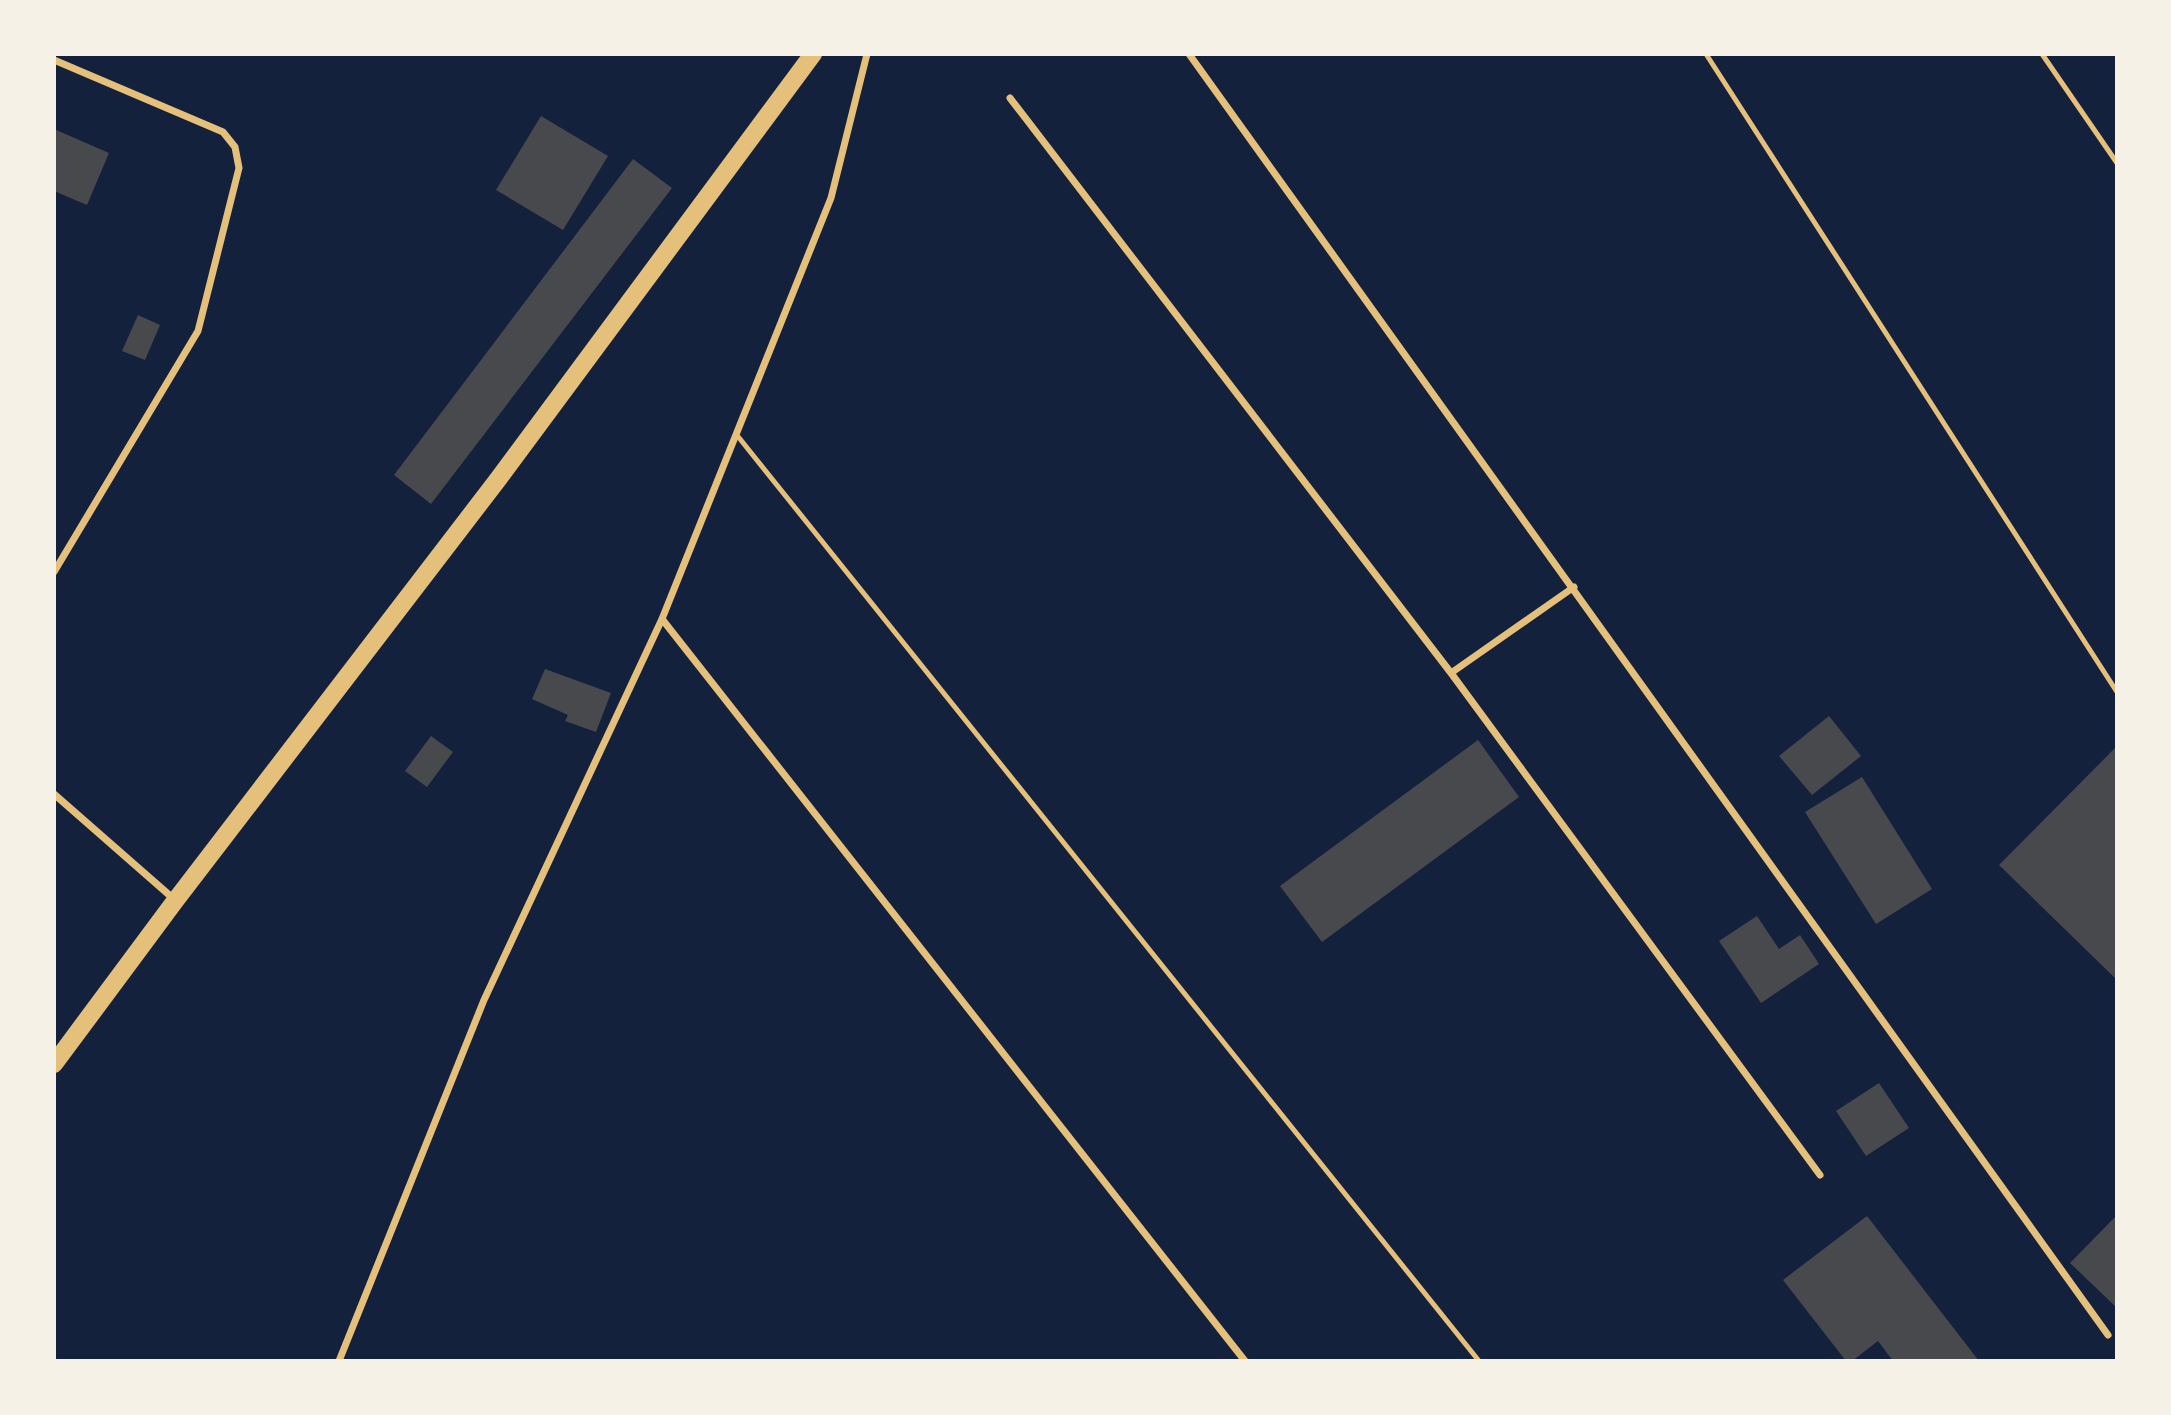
<svg xmlns="http://www.w3.org/2000/svg" width="2171" height="1415" font-family="'Alegreya Sans',sans-serif">
	<rect width="100%" height="100%" fill="#14213d"/>
	<path fill="#48494c" d="M541 116 608 156 563 230 496 190Z
		M54 129 109 153 87 205 54 191Z
		M633 159 672 188 431 504 394 475Z
		M138 315 160 325 145 360 122 351Z
		M545 669 611 693 596 732 565 721 568 715 532 699Z
		M1829 716 1861 756 1812 795 1779 756Z
		M431 736 453 752 427 787 405 771Z
		M1478 740 1519 797 1322 942 1280 886Z
		M2117 746V980L1999 865Z
		M1862 777 1932 889 1876 924 1805 812Z
		M1757 916 1779 949 1800 935 1819 964 1761 1003 1719 941Z
		M1879 1083 1909 1128 1866 1156 1836 1111Z
		M2117 1215V1308L2070 1263Z
		M1867 1216 1979 1361H1893L1878 1341 1852 1361H1846L1783 1280Z"/>
	<g fill="none" stroke-linecap="round" stroke-linejoin="round">
		<path stroke="#e5c07b" stroke-width="5" d="M1706 54 2117 692
			M2042 54 2117 163
			M736 434 1479 1361"/>
		<path stroke="#e5c07b" stroke-width="7" d="M1189 54 2108 1335
			M54 60 223 132 235 147 239 168 198 331 54 572
			M1010 98 1451 673 1820 1175
			M662 619 1245 1361
			M1451 673 1574 587
			M54 794 175 900
			M339 1361 484 1000 662 619 831 198 867 54"/>
		<path stroke="#e5c07b" stroke-width="18" d="M54 1064 175 901 499 478 813 54"/>
	</g>
	<rect width="2171" height="1415" fill="none" stroke="#f6f1e7" stroke-width="112"/>
</svg>
